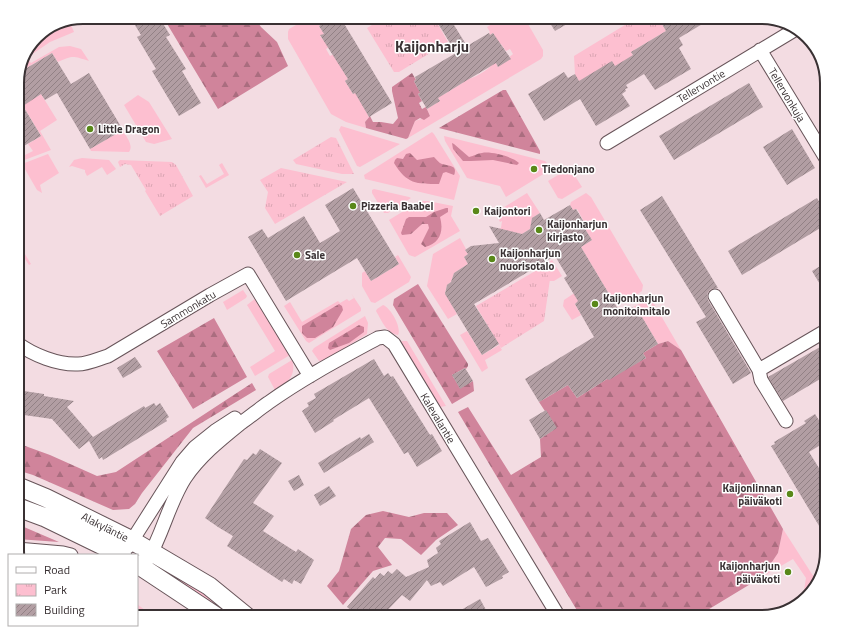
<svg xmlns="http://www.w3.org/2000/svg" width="844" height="634" font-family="'Titillium Web',sans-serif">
	<defs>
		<pattern id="forest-firs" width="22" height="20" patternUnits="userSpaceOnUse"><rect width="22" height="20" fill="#d0849b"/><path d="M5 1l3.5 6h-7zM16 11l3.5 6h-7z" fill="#aa6d7f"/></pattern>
		<pattern id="park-tufts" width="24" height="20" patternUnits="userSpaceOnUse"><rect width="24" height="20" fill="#fdbfd0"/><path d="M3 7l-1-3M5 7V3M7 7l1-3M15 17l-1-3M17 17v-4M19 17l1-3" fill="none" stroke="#daa5b3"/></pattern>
		<pattern id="building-hatch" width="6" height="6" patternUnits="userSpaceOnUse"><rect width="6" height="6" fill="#b29ea3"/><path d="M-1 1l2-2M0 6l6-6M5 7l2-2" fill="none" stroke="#928185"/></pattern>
	</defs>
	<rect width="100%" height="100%" fill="#f3dce2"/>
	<path fill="#fdbfd0" d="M274 17H300L286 25H279Z
		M310 17H334L319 26 324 34 320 36 329 47 326 49 330 56 334 54 348 79 345 81 353 94 356 92 369 117 365 122 366 128 346 122 331 114 288 39V32L289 29Z
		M503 17H524L543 50V56L541 59 408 138 415 121 430 116 427 109 440 101 436 95H443L464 82 463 80C474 79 489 70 495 61L498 67 513 54 510 49 506 51 501 44 497 46V40L493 33 490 35 489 33 490 32 487 27Z
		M68 23 71 25 74 32 50 42 28 57 39 33Z
		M70 46 81 49 89 61C73 56 73 55 58 62L52 53 21 71 36 97 41 94 57 120 40 131 51 150 19 162 18 160 19 158 33 151 28 144 41 136 17 95V78L27 58 31 63 59 47Z
		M138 95 149 102 172 139 154 144 146 142 124 105Z
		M341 126 400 144 360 167 357 166 339 130Z
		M123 130C126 137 134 145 129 152L91 151 90 149Z
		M432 132 434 134 460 176 454 200 365 179 364 175Z
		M444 136 545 161 550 166V170L506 197 500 186 467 178 445 141Z
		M48 154 59 173 40 185 42 193 37 190 22 164Z
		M82 158 109 160 116 169 107 175 102 167 87 176 85 172V170L72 166 69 167 74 160Z
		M222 163 229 175 206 188 199 176 201 175 207 184 224 174 219 165Z
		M563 172 575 176 582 187 562 199 558 198 548 181Z
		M374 189 409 197 411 198 388 213H384L372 193V190Z
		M527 193 540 213 532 218 530 229 522 234 498 229 501 228 502 221 500 222 499 220 501 209Z
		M586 193 591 197 643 285 642 291 626 302 622 294 612 299 581 247 592 240 585 229 587 227 577 209 573 210 570 205 571 202Z
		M420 201H428L453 206 451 216 460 231 415 257 409 255 389 220Z
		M460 238 466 249 465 250 468 254 464 257 468 264 454 273 451 282 447 285 445 293 457 314 448 319 427 286 433 254Z
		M17 241 31 264 29 265 17 247Z
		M398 255 411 277 409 282 375 303 371 302 362 286V273L365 271 371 281 399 264 395 257Z
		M552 260 562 276 554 281H549L542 267Z
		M243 290 247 296 246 298 227 310 223 302Z
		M576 292 581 300 575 304 581 315 572 320 563 306 564 300Z
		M351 293 361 308V311L309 343 306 341 284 306 290 302 302 322 338 301 340 303 347 299 349 301 354 298Z
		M256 298 290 355 255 376 250 367 275 351 247 305Z
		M648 300 653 302 681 350 668 341 658 344 642 317 638 316 633 307Z
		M383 305C391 308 402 328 398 335 386 333 382 321 376 311L377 309Z
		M365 316 368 323 367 334 325 360 319 361 312 351 314 348Z
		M467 331 482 355 499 345 502 350 485 360 488 368 482 372 460 335Z
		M403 341H407L446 406 440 407 400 342Z
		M292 360C297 376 287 383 275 390L268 377 269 374Z
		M783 529 817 582 813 592 809 586 804 590 806 578 793 559 762 577 778 553Z
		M172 571 216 601 236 617H228L170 577 169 575Z"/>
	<path fill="url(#forest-firs)" d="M163 17H254L261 27 277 42 288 66 218 109Z
		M412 73 416 80 414 81 417 87 423 91 418 94 422 101 419 103 422 109 426 107 430 116 424 120 420 118 415 121 408 138 406 139 366 128 365 122 370 116 373 122H381L393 124 398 118 392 91V87Z
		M503 90H506L507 92 540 151V154L439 128Z
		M452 143 454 144 469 157C474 156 478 153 482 153 491 151 513 157 519 163L517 165 493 160 471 161H463L453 149Z
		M410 153 417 160 434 157C437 160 439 163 442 164 449 166 458 165 454 175L446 172 443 173 439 184C416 184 407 184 394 163L395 160 397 158 403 159 406 154Z
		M446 208H448V212L440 217C444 232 440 243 425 247L421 244 429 228 428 224H422L411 234 402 235 401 233 406 219 409 217H426L434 212Z
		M418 284 468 364V366L466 369 465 368 452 375 460 388 473 381 474 391 452 404 393 305 394 299Z
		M339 304 342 306 343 310 333 327 315 338H307L302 333V326Z
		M214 318 247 377 193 409 157 351Z
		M359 325 364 327V332L349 343 330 350 328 348 329 343Z
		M668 341 681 350 783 529 778 553 762 577 696 617H581L458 412 468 407 511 475 541 457 540 439 556 428 539 402 568 385 577 398 607 379 646 358 643 353 658 344Z
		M252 383 256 390 193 428 142 493 135 504 129 509 113 510 33 475 17 470V443L50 455 97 476 116 472Z
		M383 511 409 517 424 513H447L458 525 436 540 421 555 401 539 385 538 378 547 392 565 373 571 343 605 327 586 339 571 351 529 366 515Z
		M17 524 59 542 17 539Z"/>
	<path fill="url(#park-tufts)" d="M385 17H434L448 42 399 72H394L367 28Z
		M638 17H658L666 31 631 52 635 59 624 66 579 81 575 75 574 56Z
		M331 137 336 138 354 174H342L296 164 293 160Z
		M120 160 172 162 176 165 193 196 160 216 145 191 146 190 131 165 125 164 120 167 118 162Z
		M281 168 347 182 275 224 265 208 268 192 260 180Z
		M542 267 550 279 544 321 501 348 476 306Z
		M137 604 154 617H137Z"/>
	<path fill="url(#building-hatch)" d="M130 17H159L170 35 166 37 186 69 182 71 201 103 179 116 152 71 156 69 137 37 141 35Z
		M334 17H340L392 103 369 117 355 93 353 94 345 81 348 79 320 35 324 34 319 26Z
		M434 17H449L467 46 489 33 490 35 493 33 511 59 498 67 496 63 464 82 438 98 440 101 427 109 418 94 420 93 414 81 416 80 415 77 456 53Z
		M546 17H562L567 24 555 31Z
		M658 17H714L679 38 683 45 679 48 691 69 655 90 644 74 626 85 628 88 625 89 626 91 622 94 630 106 596 126 580 99 544 121 528 94 564 72 568 78 575 74 579 81 612 61 615 66 633 55 631 52 666 31Z
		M52 53 71 84 89 73 123 130 90 149 57 93 45 100 41 94 23 106 41 136 17 150V78L20 72Z
		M749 83 763 107 674 160 659 136Z
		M792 129 815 168 787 185 763 147Z
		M353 188 399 264 371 281 357 258 286 301 248 237 262 229 268 238 304 216 320 243 340 231 325 205Z
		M662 196 718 288 711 289 708 292 707 296 708 300 751 373 733 384 696 322 706 317 640 210Z
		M817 198 827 215V224L742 275 728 251Z
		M570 205 573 210 576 209 587 227 585 229 592 240 581 247 621 314 633 307 638 316 642 317 658 344 643 353 646 358 609 380 607 379 577 398 568 385 539 402 525 379 594 337 575 304 578 301 564 278 567 276 555 256 474 304 499 344 482 355 445 294 447 285 451 282 454 273 468 264 464 257 468 254 465 250 471 246 499 243 489 226 522 234 530 229 532 218 540 213 544 220Z
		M827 262V296L812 271Z
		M827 343V375L783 401 768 377Z
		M135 357 142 367 123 378 117 368Z
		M374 359 384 376 388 373 391 377 393 376 430 435 432 434 442 451 417 467 408 452 404 454 369 398 333 420 334 421 315 433 302 411 309 406 307 403 316 398 314 394Z
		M465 368 473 381 460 389 452 375Z
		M17 390 44 394V396L74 401 67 407 93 437 144 406 145 408 154 403 156 406 160 403 169 417 166 419 167 421 103 460 102 457 99 459 89 441 79 449 52 419 17 414Z
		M546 410 557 428 540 439 529 420Z
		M815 414 827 433V441L809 452 827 481V539L771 446 775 444 774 442 806 423 804 421Z
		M369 434 374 442 324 473 318 463 360 437 361 439Z
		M260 449 282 463 253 503 274 516 263 531 296 552 298 549 314 560 301 584 294 580 292 584 284 579 282 582 227 546 233 536 218 527 205 518 244 459 247 460 253 453 256 455Z
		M299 475 304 485 294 491 288 481Z
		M329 486 336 496 320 506 314 495Z
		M470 522 481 541 488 538 509 572 502 576 503 578 486 587 474 567 443 586 440 582 431 586 427 580 410 601 402 595 381 617H359L347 607 373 577 375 579 380 573 384 576 388 571 392 574 397 569 406 577 429 567 427 560 438 553 436 548 441 544 439 541Z
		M480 599 486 610 474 617H449Z"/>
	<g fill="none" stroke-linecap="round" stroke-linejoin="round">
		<g stroke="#675459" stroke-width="15">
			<path id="minor" d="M760 50 827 160
				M607 143 796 29
				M715 296 759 370 827 330
				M17 343C33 355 58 365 78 364 88 364 98 359 108 356L210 295 248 274 310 376
				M759 370 761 380 786 421
				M128 547 182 462 195 447 215 431 235 418
				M17 549 63 553 71 555
				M148 559C163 533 169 503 185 478 200 456 220 440 241 423 250 417 259 409 268 403 303 378 341 358 378 338L385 337 394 344 559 617"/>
		</g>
		<g stroke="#675459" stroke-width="20">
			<path id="secondary" d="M17 486 46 498 131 540 209 586 247 617
				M17 507 44 517 122 555
				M137 564 217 617"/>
		</g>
		<use href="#minor" stroke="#fff" stroke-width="13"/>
		<use href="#secondary" stroke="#fff" stroke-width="18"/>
	</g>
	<g fill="#598819" stroke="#fff" stroke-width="1.5">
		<circle cx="90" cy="129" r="4"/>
		<circle cx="534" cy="169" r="4"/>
		<circle cx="353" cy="206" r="4"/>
		<circle cx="476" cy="211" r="4"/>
		<circle cx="539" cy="230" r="4"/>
		<circle cx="297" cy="255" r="4"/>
		<circle cx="492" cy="259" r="4"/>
		<circle cx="595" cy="304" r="4"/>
		<circle cx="790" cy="494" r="4"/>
		<circle cx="788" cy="572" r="4"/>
	</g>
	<g text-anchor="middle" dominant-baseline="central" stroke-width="3" stroke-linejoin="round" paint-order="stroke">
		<g font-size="11" fill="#393133" stroke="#fff">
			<text transform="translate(701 86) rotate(-31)">Tellervontie</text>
			<text transform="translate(787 95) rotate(59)">Tellervonkuja</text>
			<text transform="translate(188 309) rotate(-31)">Sammonkatu</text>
			<text transform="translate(438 418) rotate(59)">Kalevalantie</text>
			<text transform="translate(105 527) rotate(27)">Alakyläntie</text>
		</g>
		<g font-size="11" font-weight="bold" fill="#393133" stroke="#fff" text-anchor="start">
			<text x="98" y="129">Little Dragon</text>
			<text x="542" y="169">Tiedonjano</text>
			<text x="361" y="206">Pizzeria Baabel</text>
			<text x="484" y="211">Kaijontori</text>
			<text x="547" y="224">Kaijonharjun<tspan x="547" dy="13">kirjasto</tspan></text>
			<text x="500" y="253">Kaijonharjun<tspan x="500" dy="13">nuorisotalo</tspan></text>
			<text x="305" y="255">Sale</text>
			<text x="603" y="298">Kaijonharjun<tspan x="603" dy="13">monitoimitalo</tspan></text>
			<text x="782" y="488" text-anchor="end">Kaijonlinnan<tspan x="782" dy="13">päiväkoti</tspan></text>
			<text x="780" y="566" text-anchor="end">Kaijonharjun<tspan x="780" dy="13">päiväkoti</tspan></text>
		</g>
		<g font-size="15" font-weight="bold" fill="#393133" stroke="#fff">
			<text x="432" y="46">Kaijonharju</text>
		</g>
	</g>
	<path d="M0 0H844V634H0ZM83 24H761A59 59 0 0 1 820 83V551A59 59 0 0 1 761 610H83A59 59 0 0 1 24 551V83A59 59 0 0 1 83 24Z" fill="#fff" fill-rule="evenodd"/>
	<path fill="none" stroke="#393133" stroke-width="2" d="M83 24H761A59 59 0 0 1 820 83V551A59 59 0 0 1 761 610H83A59 59 0 0 1 24 551V83A59 59 0 0 1 83 24Z"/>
	<rect x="8" y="554" width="130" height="72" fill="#ffffff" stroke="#b0adad"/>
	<rect x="16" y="567" width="20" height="6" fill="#ffffff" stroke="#b0adad"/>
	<text x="44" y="574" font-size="12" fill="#393133">Road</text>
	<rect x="16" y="584" width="20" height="12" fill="url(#park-tufts)" stroke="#b0adad"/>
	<text x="44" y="594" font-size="12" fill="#393133">Park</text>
	<rect x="16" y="604" width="20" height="12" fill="url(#building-hatch)" stroke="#b0adad"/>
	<text x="44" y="614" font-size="12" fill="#393133">Building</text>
</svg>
